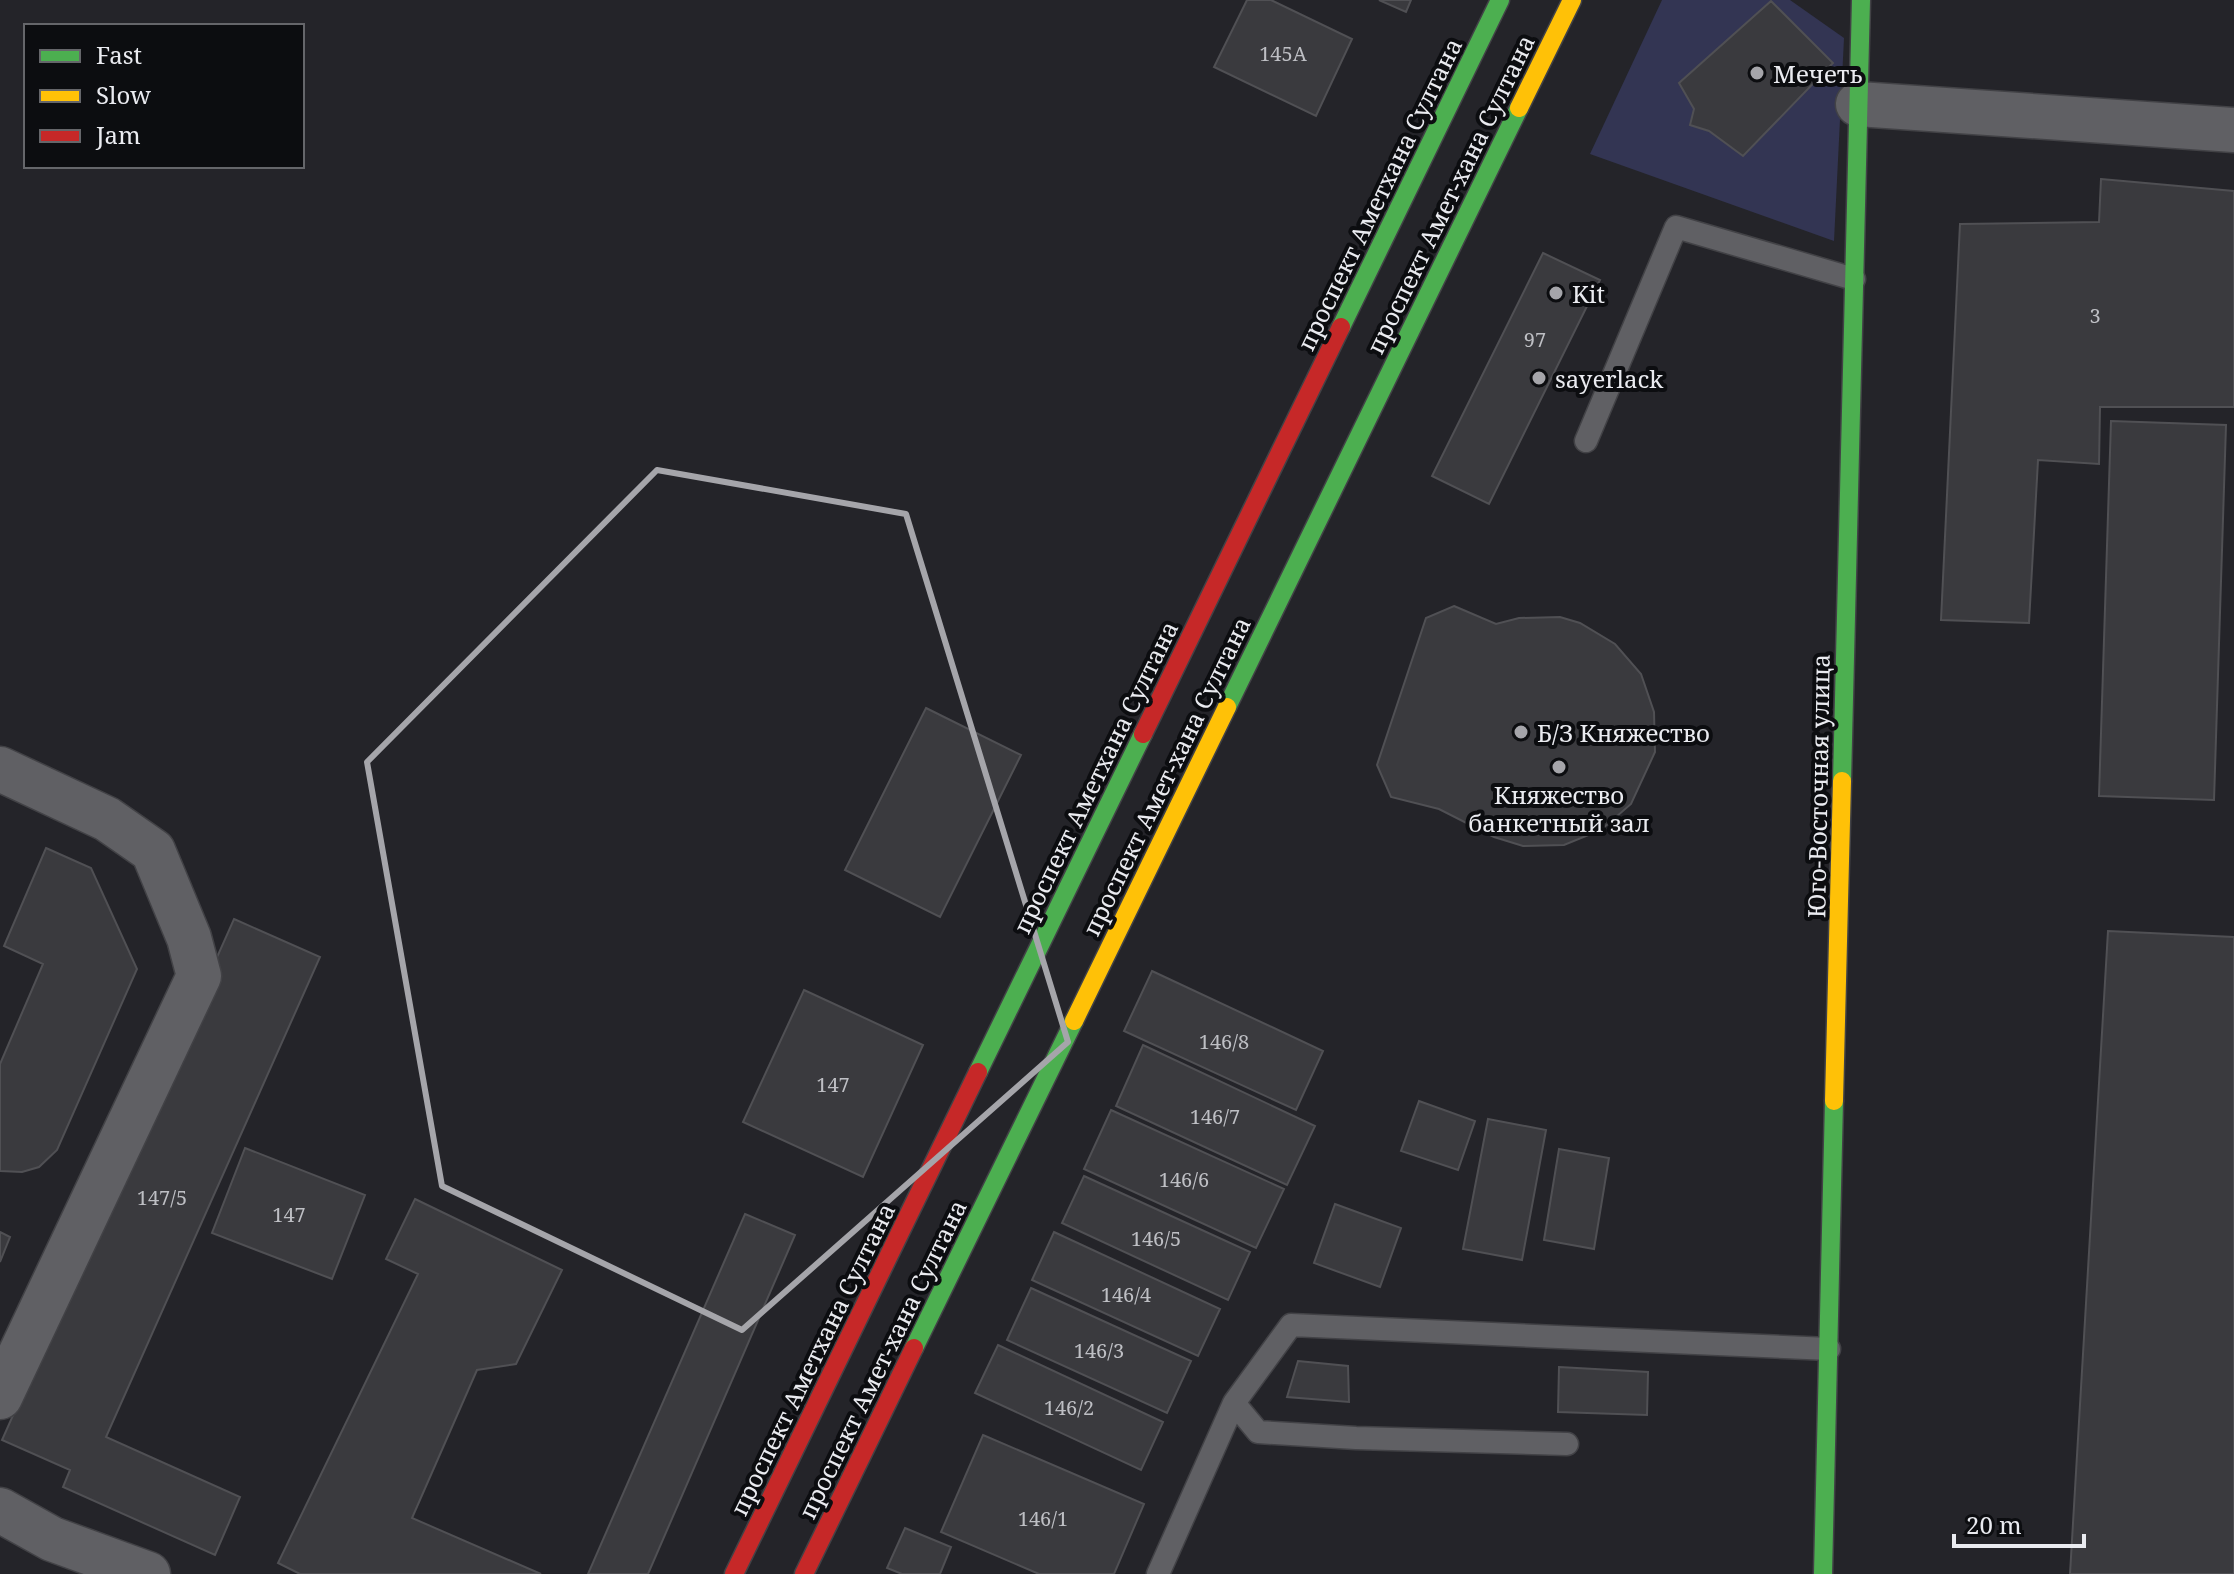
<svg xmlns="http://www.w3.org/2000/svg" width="2234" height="1574" font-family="'Noto Serif',serif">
	<rect width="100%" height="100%" fill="#242429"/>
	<path fill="#333553" d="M1662 0H1790L1844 38 1834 241 1590 154Z"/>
	<path fill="#3a3a3e" stroke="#505054" stroke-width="2" d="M1247 0H1271L1352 39 1316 116 1214 67Z
		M1379 0H1411L1406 12Z
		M1771 1 1833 63 1743 156 1709 131 1690 125 1694 109 1679 83Z
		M2101 179 2234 191V407H2100L2099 464 2038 460 2029 623 1941 620 1960 224 2099 222Z
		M1543 253 1600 280 1489 504 1432 476Z
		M2111 421 2226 425 2214 800 2099 796Z
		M1454 606 1496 624 1519 618 1560 617 1580 623 1615 644 1641 674 1654 712 1655 752 1631 804 1601 830 1564 845 1523 846 1494 837 1439 809 1391 797 1377 765 1426 618Z
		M926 708 1021 755 940 917 845 870Z
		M46 848 91 868 137 969 57 1150 39 1167 22 1172 0 1171V1064L43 964 4 946Z
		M234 919 320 957 106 1437 240 1497 215 1555 63 1487 70 1470 2 1440Z
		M2108 931 2234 937V1574H2070Z
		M1152 971 1323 1051 1296 1110 1124 1031Z
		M804 990 923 1045 863 1177 743 1122Z
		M1143 1045 1315 1126 1287 1185 1116 1106Z
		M1419 1101 1475 1121 1458 1170 1401 1151Z
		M1111 1110 1284 1189 1256 1248 1084 1169Z
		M1488 1119 1546 1130 1522 1260 1463 1249Z
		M245 1148 365 1195 332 1279 212 1233Z
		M1559 1149 1609 1158 1594 1249 1544 1240Z
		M1084 1176 1250 1252 1228 1300 1062 1223Z
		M415 1199 562 1270 516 1364 477 1370 412 1518 541 1574H300L278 1563 418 1274 386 1259Z
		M1335 1204 1401 1228 1380 1287 1314 1263Z
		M745 1214 795 1235 648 1574H588Z
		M0 1232 10 1237 0 1262Z
		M1054 1232 1220 1309 1198 1356 1032 1280Z
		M1031 1288 1191 1361 1167 1413 1007 1340Z
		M998 1345 1163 1422 1141 1470 975 1393Z
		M1298 1361 1348 1366 1349 1402 1287 1397Z
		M1559 1367 1648 1372 1647 1415 1558 1412Z
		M983 1435 1144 1504 1114 1574H1039L941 1532Z
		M905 1528 951 1547 940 1574H902L887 1568Z"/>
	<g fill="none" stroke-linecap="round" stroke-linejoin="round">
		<g stroke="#424246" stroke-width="25">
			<path id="lane" d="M1586 441 1676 227 1854 279
				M1567 1444 1356 1438 1258 1432 1234 1403 1291 1325 1829 1349
				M1158 1574 1234 1403"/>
		</g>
		<g stroke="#424246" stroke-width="47">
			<path id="street" d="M1858 104 2234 130
				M0 769 107 819 153 851 189 938 199 976 0 1397
				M0 1510 52 1539 148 1574"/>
		</g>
		<g stroke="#424246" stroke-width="21">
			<path id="fast" d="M1341 327 1500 0
				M1227 707 1519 108
				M1842 781 1861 0
				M978 1072 1143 734
				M914 1348 1074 1021
				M1823 1574 1834 1101"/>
		</g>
		<g stroke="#424246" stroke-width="21">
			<path id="slow" d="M1519 108 1572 0
				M1074 1021 1227 707
				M1834 1101 1842 781"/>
		</g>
		<g stroke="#424246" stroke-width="21">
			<path id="jam" d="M1143 734 1341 327
				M734 1574 978 1072
				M804 1574 914 1348"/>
		</g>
		<use href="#lane" stroke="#606064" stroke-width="22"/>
		<use href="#street" stroke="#606064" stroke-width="44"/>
		<use href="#fast" stroke="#4caf50" stroke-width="18"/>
		<use href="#slow" stroke="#ffc107" stroke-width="18"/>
		<use href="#jam" stroke="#c62828" stroke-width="18"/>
	</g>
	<path fill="none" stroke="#a5a5aa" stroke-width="6" stroke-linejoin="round" d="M657 470 906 514 1068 1042 742 1330 442 1186 367 762Z"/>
	<g fill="#a5a5aa" stroke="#0c0d10" stroke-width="3">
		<circle cx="1757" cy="73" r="8"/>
		<circle cx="1556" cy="293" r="8"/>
		<circle cx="1539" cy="378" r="8"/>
		<circle cx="1521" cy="732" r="8"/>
		<circle cx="1559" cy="767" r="8"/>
	</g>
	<g text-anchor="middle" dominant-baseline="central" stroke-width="8" stroke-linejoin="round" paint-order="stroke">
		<g font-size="20" fill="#bebfc4">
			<text x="1283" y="53">145А</text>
			<text x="2095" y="315">3</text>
			<text x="1535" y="339">97</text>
			<text x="1224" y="1041">146/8</text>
			<text x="833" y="1084">147</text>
			<text x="1215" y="1116">146/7</text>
			<text x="1184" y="1179">146/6</text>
			<text x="162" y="1197">147/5</text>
			<text x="289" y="1214">147</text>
			<text x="1156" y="1238">146/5</text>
			<text x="1126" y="1294">146/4</text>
			<text x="1099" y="1350">146/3</text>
			<text x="1069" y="1407">146/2</text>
			<text x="1043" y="1518">146/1</text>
		</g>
		<g font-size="24" fill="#eaebf0" stroke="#0c0d10" text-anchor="start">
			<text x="1773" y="73">Мечеть</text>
			<text x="1572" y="293">Kit</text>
			<text x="1555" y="378">sayerlack</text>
			<text x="1537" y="732">Б/З Княжество</text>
			<text x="1559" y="794" text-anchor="middle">Княжество<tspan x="1559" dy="28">банкетный зал</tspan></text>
		</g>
		<g font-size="24" fill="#eaebf0" stroke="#0c0d10">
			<text transform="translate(1379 194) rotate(-64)">проспект Аметхана Султана</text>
			<text transform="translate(1450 194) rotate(-64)">проспект Амет-хана Султана</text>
			<text transform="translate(1166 776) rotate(-64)">проспект Амет-хана Султана</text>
			<text transform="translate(1095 777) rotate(-64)">проспект Аметхана Султана</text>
			<text transform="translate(1818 786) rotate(-89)">Юго-Восточная улица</text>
			<text transform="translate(812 1359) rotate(-64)">проспект Аметхана Султана</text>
			<text transform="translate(882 1359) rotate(-64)">проспект Амет-хана Султана</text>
		</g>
	</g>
	<rect x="24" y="24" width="280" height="144" fill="#0c0d10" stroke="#65666a" stroke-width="2"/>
	<rect x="40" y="50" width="40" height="12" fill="#4caf50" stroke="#65666a" stroke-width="2"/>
	<text x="96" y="64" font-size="24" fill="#eaebf0">Fast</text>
	<rect x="40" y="90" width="40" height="12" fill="#ffc107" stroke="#65666a" stroke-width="2"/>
	<text x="96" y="104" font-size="24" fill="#eaebf0">Slow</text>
	<rect x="40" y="130" width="40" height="12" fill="#c62828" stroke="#65666a" stroke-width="2"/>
	<text x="96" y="144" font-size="24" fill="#eaebf0">Jam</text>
	<path d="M1954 1534v12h130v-12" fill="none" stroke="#eaebf0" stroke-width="4"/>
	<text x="1966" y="1534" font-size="24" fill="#eaebf0" stroke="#0c0d10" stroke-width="6" paint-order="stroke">20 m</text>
</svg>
